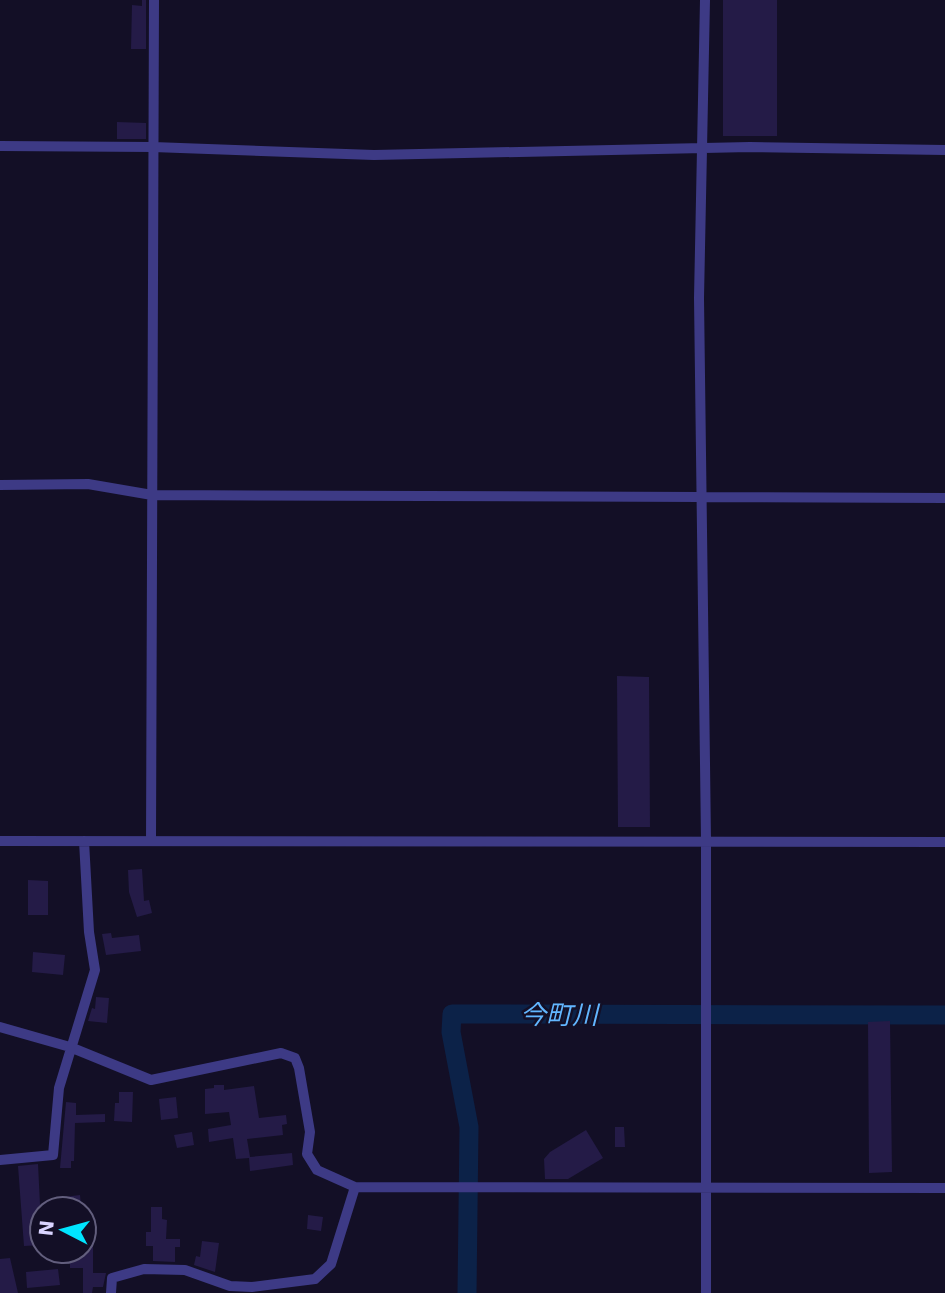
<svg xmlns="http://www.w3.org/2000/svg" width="945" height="1293" font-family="'DejaVu Sans','Noto Sans JP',sans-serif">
	<rect width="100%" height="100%" fill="#130f26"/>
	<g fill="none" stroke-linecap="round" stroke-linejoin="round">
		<path stroke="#0c2248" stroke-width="19" d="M467 1293 469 1127 451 1032 452 1014 945 1015"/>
	</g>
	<path fill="#241b47" d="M142 0H146V49H131L132 5 142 6Z
		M723 0H777V136H723Z
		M117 122 146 123V139H117Z
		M617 676 649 677 650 827H618Z
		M142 869 144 901 149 900 152 913 137 917 129 892 128 870Z
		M28 880 48 881V915H28Z
		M111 933 112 938 139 935 141 951 106 955 102 934Z
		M33 952 65 955 63 975 32 972Z
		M96 997 109 998 107 1023 88 1021 92 1008 95 1009Z
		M890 1021 892 1172 869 1173 868 1022Z
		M214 1085H224V1090L254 1086 259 1118 286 1115 287 1124 282 1125 283 1135 247 1139 250 1157 292 1153 293 1165 250 1171 249 1158 236 1159 233 1138 209 1142 208 1129 231 1125 229 1112 205 1114V1089L214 1088Z
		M119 1092H133L132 1122 114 1121 115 1103H119Z
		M176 1097 178 1118 161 1120 159 1099Z
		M66 1102 76 1103V1115L105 1114V1122L75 1123 74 1161H71V1168H60Z
		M615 1127H624L625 1147H615Z
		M586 1130 603 1158 568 1179H545L544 1159 550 1152Z
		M192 1132 194 1145 177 1148 174 1135Z
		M38 1164 42 1245 24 1246 18 1166Z
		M80 1195 81 1205 65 1207 64 1197Z
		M151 1207H162V1219L167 1220 166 1239H180V1247H175V1262L153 1261V1246H146V1232H151Z
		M308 1215 323 1217 321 1231 307 1229Z
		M84 1238H93V1273H106L103 1287H93L92 1293H83V1268H70V1255L84 1251Z
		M202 1241 219 1243 215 1272 194 1265 196 1256 200 1257Z
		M10 1258 18 1293H0V1259Z
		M58 1269 60 1285 27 1288 26 1272Z"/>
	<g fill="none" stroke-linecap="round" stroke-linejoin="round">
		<path stroke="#3d3a85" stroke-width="10" d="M705 0 699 298 706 841V1293
			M0 146 153 147 374 155 750 147 945 150
			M0 485 88 484 152 495 945 498
			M0 841 945 842
			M151 841 154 0
			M0 1027 70 1047 151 1080 281 1053 295 1058 299 1068 310 1132 307 1154 317 1170 355 1187 945 1188
			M0 1160 53 1155 59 1088 95 970 89 932 84 841
			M111 1293 112 1278 144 1269 185 1270 230 1286 252 1287 315 1279 331 1264 355 1187"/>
	</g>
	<g text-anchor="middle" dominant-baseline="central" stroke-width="5" stroke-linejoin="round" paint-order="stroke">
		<g font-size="26" font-style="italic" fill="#62b6ff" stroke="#130f26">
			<text x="559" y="1015">今町川</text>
		</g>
	</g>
	<g transform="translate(63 1230) rotate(276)"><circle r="33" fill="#130f26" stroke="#625e7d" stroke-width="2"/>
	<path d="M0-5L12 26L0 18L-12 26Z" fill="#00e5ff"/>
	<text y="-10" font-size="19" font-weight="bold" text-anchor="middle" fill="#d9d4ff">N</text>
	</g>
</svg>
